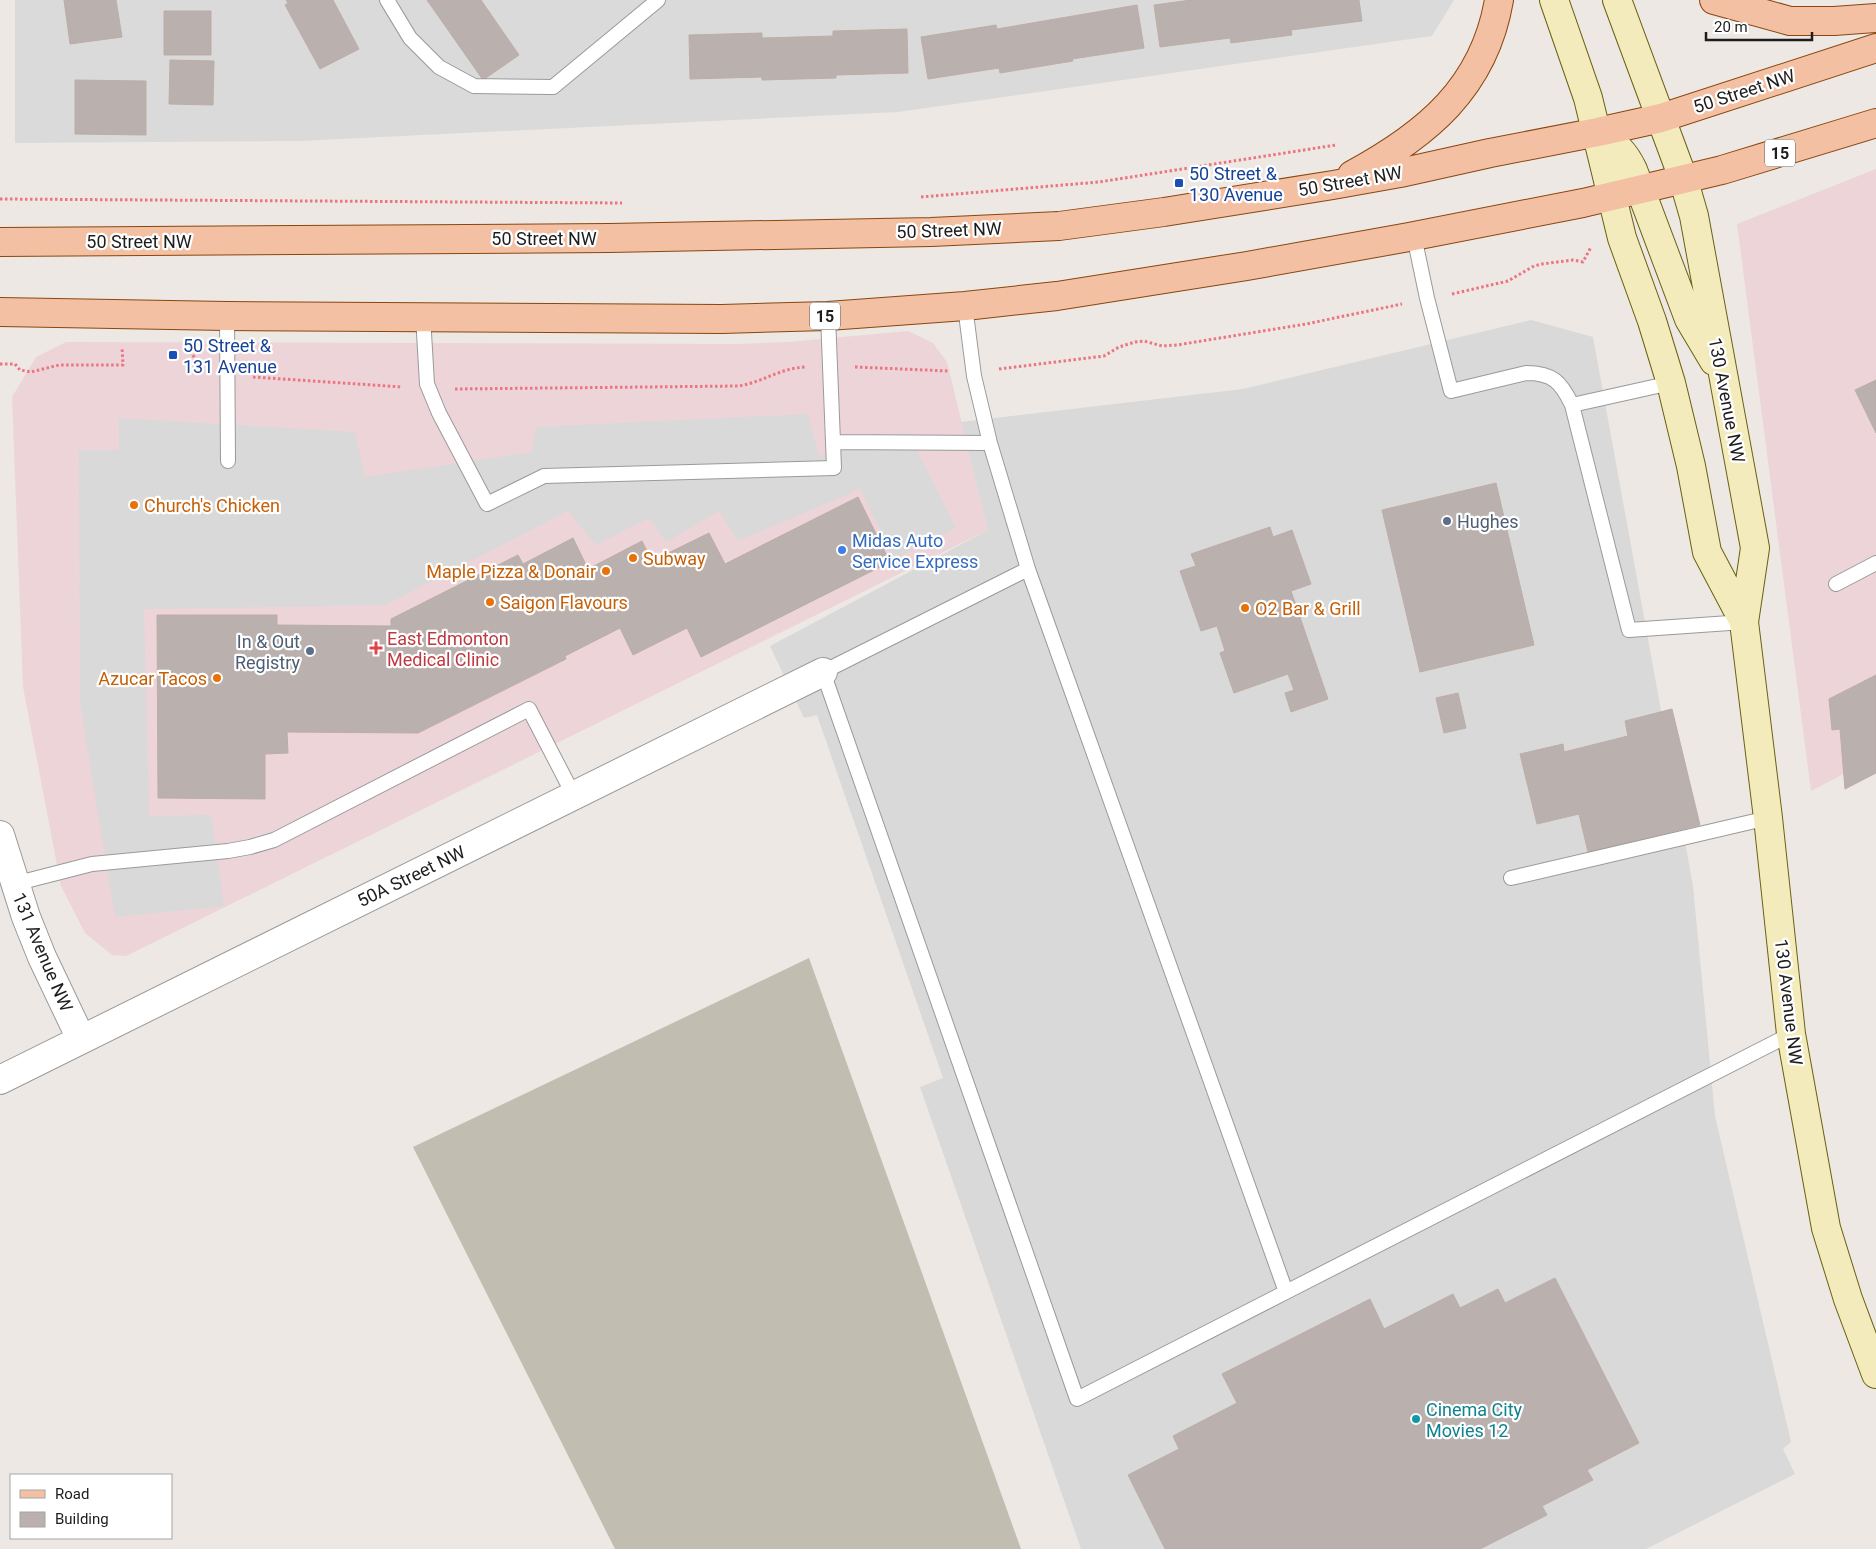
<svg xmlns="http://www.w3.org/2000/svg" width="1876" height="1549" font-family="Roboto,sans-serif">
	<rect width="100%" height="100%" fill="#ede8e4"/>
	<path fill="#dbdada" d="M15 0H1454L1432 36 898 112 300 141 15 143Z"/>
	<path fill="#edd4d8" d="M1876 169V757L1811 791 1737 224Z
		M908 331 933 343 947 362 988 530 126 956 112 955 85 933 61 886 23 687 12 397 36 357 66 342 736 344 788 342Z"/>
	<path fill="#c1bdb0" d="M809 958 1021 1549H615L413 1147Z"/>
	<path fill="#d9d9d9" d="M1531 320 1593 337 1693 886 1715 1116 1791 1442 1783 1449 1795 1474 1646 1549H1081L920 1087 943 1078 817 715 804 718 770 646 988 530 961 422 1243 389Z
		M808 414 819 456 908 433 956 528 894 559 860 489 738 541 719 511 666 542 649 518 596 545 568 511 385 605 144 609 149 816 211 815 224 906 115 917 80 703 79 450H119V418L355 432 365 477 532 452 536 427Z"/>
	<path fill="#bab0ad" stroke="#bdada7" d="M64 0H116L122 37 70 44Z
		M286 0H333L359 49 320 69 285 5 288 3Z
		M427 0H481L519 55 483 80Z
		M1191 0H1359L1362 21 1291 30 1292 35 1231 43 1230 38 1160 47 1154 5Z
		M1137 5 1144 48 1072 59 1073 61 1000 73 999 68 928 79 921 37 996 25 997 29Z
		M164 11H211V55H164Z
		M907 29 908 73 836 75V78L762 80V77L690 79 689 35 762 33V38L833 36V31Z
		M170 60 214 61 213 105 169 104Z
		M75 80 146 81V135L75 134Z
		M1876 380V433L1855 390Z
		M1496 483 1534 645 1420 672 1382 510Z
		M858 497 890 562 701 657 687 628 633 655 620 628 565 656 566 659 418 733 287 732 288 753 265 754V799L158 798 157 615H277V625L391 626V619L518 555 523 564 573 538 588 569 642 541 652 561 709 533 725 564Z
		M1270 527 1273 537 1292 530 1311 584 1291 591 1328 699 1291 712 1285 693 1294 690 1288 674 1234 693 1220 653 1225 651 1217 626 1201 631 1180 571 1196 566 1191 554Z
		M1876 675V773L1845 789 1840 729 1832 730 1829 699Z
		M1458 693 1466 728 1444 733 1436 698Z
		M1672 709 1700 825 1588 852 1579 814 1537 824 1520 754 1563 744 1564 752 1628 736 1625 721Z
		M1555 1278 1639 1443 1587 1470 1593 1480 1542 1506 1547 1515 1480 1549H1165L1128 1475 1179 1449 1173 1436 1237 1403 1222 1374 1370 1299 1384 1329 1453 1294 1460 1308 1498 1289 1505 1303Z"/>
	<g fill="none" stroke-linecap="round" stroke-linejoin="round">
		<g stroke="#9a9a9a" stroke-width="16">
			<path id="lane" d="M387 0 410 38 439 67 474 86 553 87 658 0
				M1414 236 1427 298 1451 391 1526 373C1553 373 1561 382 1572 405L1671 383
				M965 306 974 376 990 443 1028 569 1286 1292 1791 1034
				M227 316 228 461
				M423 316 427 384 439 413 487 504 544 476 834 468 833 442
				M828 316 833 442 990 443
				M1572 405 1629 630 1744 622
				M1028 569 823 672 1077 1399 1286 1292
				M1836 584 1876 563
				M1511 878 1768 818
				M14 884 92 864 228 851 250 847 274 840 529 709 574 796"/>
		</g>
		<g stroke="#9a9a9a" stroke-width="30">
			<path id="street" d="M0 835 26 917 42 957 81 1039
				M0 1080 823 672"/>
		</g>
		<g stroke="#69610f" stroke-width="30">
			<path id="secondary" d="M1554 0 1588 98 1622 238 1652 321 1671 383 1691 466 1707 552 1744 622
				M1617 0 1683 178 1694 216 1755 548 1744 622 1768 818 1791 1034 1826 1228 1848 1299 1876 1374
				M1598 132C1615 144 1624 151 1633 170L1689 319 1714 361"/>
		</g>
		<g stroke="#88470e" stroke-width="30">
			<path id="primary" d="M1714 0 1790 21H1834L1876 18
				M1352 175C1426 135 1484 88 1499 0
				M0 242 609 238 931 232 1059 226 1164 212 1333 185 1400 173 1490 153 1598 132 1661 118 1876 48
				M0 312 227 316 722 319 828 316 965 306 1057 296 1247 266 1409 237 1583 203 1722 170 1876 123"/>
		</g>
		<path stroke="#ec7581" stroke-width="3" stroke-dasharray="2.5 2.5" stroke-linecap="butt" d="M921 197 1099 182 1336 145
			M0 199 622 203
			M1452 294 1508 281 1534 266 1542 264 1573 260 1583 262 1591 247
			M185 349 193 355 200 369
			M0 364H15L20 370 31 372 59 365H123L122 347
			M855 367 948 371
			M999 369 1104 356 1119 347 1135 342 1144 341 1162 346 1177 345 1306 324 1402 304
			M253 377 402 387
			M455 389 739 386C763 382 780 368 806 367"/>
		<use href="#lane" stroke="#fff" stroke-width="14"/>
		<use href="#street" stroke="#fff" stroke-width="28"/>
		<use href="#secondary" stroke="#f3ebbc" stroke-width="28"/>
		<use href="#primary" stroke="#f3c0a3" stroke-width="28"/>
	</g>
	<g fill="#1a4fb4" stroke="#fff" stroke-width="2">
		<rect x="1174" y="178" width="10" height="10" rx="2.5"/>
		<rect x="168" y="350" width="10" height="10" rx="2.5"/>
	</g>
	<g fill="#e8710a" stroke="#fff" stroke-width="2">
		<circle cx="134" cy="505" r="5"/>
		<circle cx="633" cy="558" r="5"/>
		<circle cx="606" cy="571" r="5"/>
		<circle cx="490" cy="602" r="5"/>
		<circle cx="1245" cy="608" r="5"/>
		<circle cx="217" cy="678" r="5"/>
	</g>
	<g fill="#5c6f8a" stroke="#fff" stroke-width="2">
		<circle cx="1447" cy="521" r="5"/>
		<circle cx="310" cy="651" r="5"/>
	</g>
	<circle fill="#3f7fe0" stroke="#fff" stroke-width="2" cx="842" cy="550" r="5"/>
	<path fill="#e0444e" stroke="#fff" stroke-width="2" d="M373.5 640.5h5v5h5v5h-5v5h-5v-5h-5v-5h5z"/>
	<circle fill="#0f9aa8" stroke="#fff" stroke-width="2" cx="1416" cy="1419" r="5"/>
	<g text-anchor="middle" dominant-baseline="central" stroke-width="4.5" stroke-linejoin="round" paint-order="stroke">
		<g fill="#fff" stroke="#616161" stroke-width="1">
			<rect x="1765" y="139.5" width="30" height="27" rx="4"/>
			<rect x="810" y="302.5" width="30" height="27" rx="4"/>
		</g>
		<g font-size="16" font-weight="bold" fill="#1d1d1d">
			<text x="1780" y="153">15</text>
			<text x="825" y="316">15</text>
		</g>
		<g font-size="18" fill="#1d1d1d" stroke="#fff">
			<text transform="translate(1744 91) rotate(-18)">50 Street NW</text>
			<text transform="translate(1350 181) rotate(-10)">50 Street NW</text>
			<text transform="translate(949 230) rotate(-2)">50 Street NW</text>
			<text x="544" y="238">50 Street NW</text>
			<text x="139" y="241">50 Street NW</text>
			<text transform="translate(1727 400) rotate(79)">130 Avenue NW</text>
			<text transform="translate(411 876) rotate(-26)">50A Street NW</text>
			<text transform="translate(43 952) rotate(67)">131 Avenue NW</text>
			<text transform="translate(1789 1002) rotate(83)">130 Avenue NW</text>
		</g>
		<g font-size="18" fill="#164399" stroke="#fff" text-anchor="start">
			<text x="1189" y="173">50 Street &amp;<tspan x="1189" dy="21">130 Avenue</tspan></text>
			<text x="183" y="345">50 Street &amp;<tspan x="183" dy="21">131 Avenue</tspan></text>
		</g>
		<g font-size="18" fill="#c56008" stroke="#fff" text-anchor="start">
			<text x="144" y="505">Church's Chicken</text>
			<text x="643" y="558">Subway</text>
			<text x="596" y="571" text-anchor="end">Maple Pizza &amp; Donair</text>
			<text x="500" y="602">Saigon Flavours</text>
			<text x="1255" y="608">O2 Bar &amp; Grill</text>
			<text x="207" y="678" text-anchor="end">Azucar Tacos</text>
		</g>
		<g font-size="18" fill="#4e5e75" stroke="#fff" text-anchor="start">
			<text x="1457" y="521">Hughes</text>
			<text x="300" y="641" text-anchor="end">In &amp; Out<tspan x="300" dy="21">Registry</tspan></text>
		</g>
		<g font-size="18" fill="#366cbe" stroke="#fff" text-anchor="start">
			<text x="852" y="540">Midas Auto<tspan x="852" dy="21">Service Express</tspan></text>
		</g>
		<g font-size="18" fill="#be3a42" stroke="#fff" text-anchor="start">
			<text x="387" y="638">East Edmonton<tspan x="387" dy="21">Medical Clinic</tspan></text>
		</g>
		<g font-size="18" fill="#0d838f" stroke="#fff" text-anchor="start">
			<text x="1426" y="1409">Cinema City<tspan x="1426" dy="21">Movies 12</tspan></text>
		</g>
	</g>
	<rect x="10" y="1474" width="162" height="65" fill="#ffffff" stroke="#a5a5a5"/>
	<rect x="20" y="1490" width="25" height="8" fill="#f3c0a3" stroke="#a5a5a5"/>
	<text x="55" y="1499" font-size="15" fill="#1d1d1d">Road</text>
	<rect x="20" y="1512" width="25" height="15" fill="#bab0ad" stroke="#a5a5a5"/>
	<text x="55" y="1524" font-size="15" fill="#1d1d1d">Building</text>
	<path d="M1706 32v8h106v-8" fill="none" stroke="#1d1d1d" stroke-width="2.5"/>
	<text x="1714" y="32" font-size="15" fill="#1d1d1d" stroke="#ffffff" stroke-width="4" paint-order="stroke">20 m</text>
</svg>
